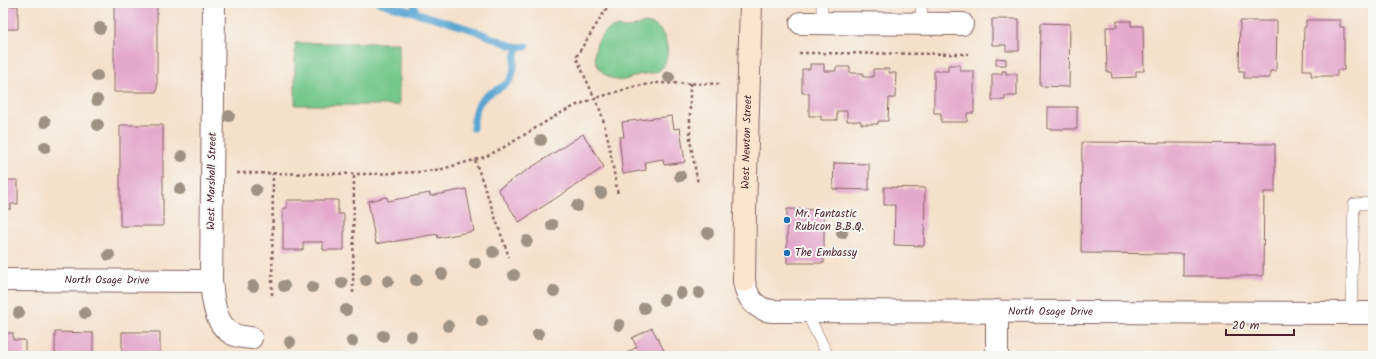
<svg xmlns="http://www.w3.org/2000/svg" width="1376" height="359" font-family="Kalam,sans-serif">
	<rect width="100%" height="100%" fill="#f6f6f2"/>
	<filter id="ink" filterUnits="userSpaceOnUse"><feTurbulence type="fractalNoise" baseFrequency=".025" numOctaves="2"/><feDisplacementMap in="SourceGraphic" scale="8" xChannelSelector="R" yChannelSelector="G"/><feConvolveMatrix kernelMatrix="1 2 1 2 8 2 1 2 1" color-interpolation-filters="sRGB"/></filter>
	<filter id="wash" filterUnits="userSpaceOnUse"><feTurbulence type="fractalNoise" baseFrequency=".012" numOctaves="4" result="noise"/><feDisplacementMap in="SourceGraphic" scale="16" xChannelSelector="R" yChannelSelector="G"/><feGaussianBlur stdDeviation="0.9" result="paint"/><feColorMatrix in="noise" values="0 0 0 0 0 0 0 0 0 0 0 0 0 0 0 0 0 1.4 0 .05"/><feComposite in="paint" operator="in"/></filter>
	<g filter="url(#wash)">
		<rect width="100%" height="100%" fill="#f5e0c9"/>
		<path fill="#75c88b" stroke="#60745b" d="M645 23C648 24 652 24 654 25 668 33 672 57 661 69 654 75 646 73 638 75 632 77 623 82 617 80 590 74 587 40 612 28 617 26 622 28 627 28 633 27 639 25 645 23Z
			M295 43H399V105H295Z"/>
		<g fill="none" stroke-linecap="round" stroke-linejoin="round">
			<path stroke="#5aa6d2" stroke-width="7" d="M380 3 428 16 476 31 510 45 519 47 527 46
				M414 3 416 13
				M473 128C475 107 478 98 498 89 503 86 507 84 510 80 517 69 512 57 519 47"/>
		</g>
		<g id="blocks">
			<path fill="#e4a8cc" d="M114 3H157V92H114Z
				M3 6H18V29H3Z
				M992 19H1019V51H1006V45H992Z
				M1306 20H1340V27H1344V70H1337V76H1311V70H1303L1304 27H1306Z
				M1117 21H1131V26H1143L1144 71H1136V77L1112 78 1111 72H1107L1106 27H1117Z
				M1240 21H1277L1276 71H1270V78H1244V71H1239Z
				M1041 23 1070 24 1069 87 1040 86Z
				M996 58 1006 59V65H996Z
				M810 64H824V71H836V67H850V73H863V77H873V69H889V73H896L895 98H889L888 121H878V124H861V121H847V111H837V120H821V116H809V93H802V69H810Z
				M948 65H960V71H974V113H967V122H941V113H934V71H948Z
				M1002 71H1006V74H1017V96H1005V100H992V74H1002Z
				M1048 107H1077V129H1048Z
				M672 116 674 129 680 128 685 162 664 165 663 159 645 162 646 170 623 174 619 137H624L622 122Z
				M120 125H163V226H120Z
				M583 134 604 167 519 222 498 189Z
				M1082 142 1275 144V192H1264L1263 276H1183V254L1081 253Z
				M834 163 869 164V190L833 189Z
				M3 168H5V180H18V204H11V209H5V218H3Z
				M884 187 925 188 924 246 894 245 895 205H884Z
				M466 189 474 231 438 238 437 234 391 242V241L376 244 368 201 387 197 388 201 430 193V196Z
				M287 200H338V214H344V250H323V242H303V250H283V208H287Z
				M787 209 824 210V263H787Z
				M652 328 667 356H621L637 347 632 338Z
				M55 332 93 333V356H55Z
				M122 332H160V356H122Z
				M3 333H13V340H25V356H3Z"/>
		</g>
	</g>
	<g filter="url(#ink)">
		<use href="#blocks" fill-opacity="0" stroke="#866362" stroke-width="1"/>
		<g fill="none" stroke-linecap="round" stroke-linejoin="round">
			<g stroke="#866362" stroke-width="12">
				<path id="lane" d="M822 3V24
					M921 3 922 24
					M806 311 828 356
					M1351 313 1354 204 1373 203"/>
			</g>
			<g stroke="#866362" stroke-width="24">
				<g id="street">
					<path d="M214 3 211 281C213 299 214 325 233 334 238 337 245 337 251 338"/>
					<path d="M801 23 962 24"/>
					<path id="s1" d="M3 280 211 281"/>
					<path id="s2" d="M744 281C747 297 754 309 772 311L1373 313"/>
					<path d="M997 311V356"/>
				</g>
			</g>
			<g stroke="#866362" stroke-width="24">
				<g id="secondary">
					<path id="s3" d="M744 281 745 212 751 3"/>
				</g>
			</g>
			<path stroke="#866362" stroke-width="2.5" stroke-dasharray="3 3" stroke-linecap="butt" d="M610 3 576 57 601 112 608 139 618 195
				M799 53 968 54
				M690 83V140L698 184
				M475 160 509 257
				M237 173 369 174 419 172 442 169 485 157 506 146 557 115 577 105 596 98 633 87 657 83 722 84
				M353 293 354 174
				M272 295 273 173"/>
			<use href="#lane" stroke="#fff" stroke-width="11"/>
			<use href="#street" stroke="#fff" stroke-width="22"/>
			<use href="#secondary" stroke="#fbe5cf" stroke-width="22"/>
		</g>
		<g fill="#9e9282">
			<circle cx="100" cy="28" r="6"/>
			<circle cx="97" cy="76" r="6"/>
			<circle cx="669" cy="77" r="6"/>
			<circle cx="97" cy="100" r="6"/>
			<circle cx="229" cy="116" r="6"/>
			<circle cx="45" cy="122" r="6"/>
			<circle cx="98" cy="125" r="6"/>
			<circle cx="541" cy="140" r="6"/>
			<circle cx="45" cy="147" r="6"/>
			<circle cx="182" cy="156" r="6"/>
			<circle cx="680" cy="176" r="6"/>
			<circle cx="180" cy="189" r="6"/>
			<circle cx="256" cy="190" r="6"/>
			<circle cx="601" cy="193" r="6"/>
			<circle cx="577" cy="206" r="6"/>
			<circle cx="552" cy="225" r="6"/>
			<circle cx="708" cy="233" r="6"/>
			<circle cx="842" cy="233" r="6"/>
			<circle cx="527" cy="241" r="6"/>
			<circle cx="493" cy="252" r="6"/>
			<circle cx="109" cy="255" r="6"/>
			<circle cx="475" cy="263" r="6"/>
			<circle cx="442" cy="274" r="6"/>
			<circle cx="514" cy="275" r="6"/>
			<circle cx="366" cy="280" r="6"/>
			<circle cx="416" cy="280" r="6"/>
			<circle cx="388" cy="281" r="6"/>
			<circle cx="342" cy="283" r="6"/>
			<circle cx="253" cy="286" r="6"/>
			<circle cx="284" cy="286" r="6"/>
			<circle cx="312" cy="287" r="6"/>
			<circle cx="554" cy="291" r="6"/>
			<circle cx="681" cy="293" r="6"/>
			<circle cx="699" cy="293" r="6"/>
			<circle cx="664" cy="300" r="6"/>
			<circle cx="644" cy="308" r="6"/>
			<circle cx="346" cy="310" r="6"/>
			<circle cx="19" cy="313" r="6"/>
			<circle cx="85" cy="313" r="6"/>
			<circle cx="482" cy="321" r="6"/>
			<circle cx="619" cy="325" r="6"/>
			<circle cx="448" cy="326" r="6"/>
			<circle cx="538" cy="334" r="6"/>
			<circle cx="383" cy="336" r="6"/>
			<circle cx="411" cy="336" r="6"/>
			<circle cx="352" cy="341" r="6"/>
			<circle cx="290" cy="342" r="6"/>
		</g>
	</g>
	<g fill="#1f6fb2" stroke="#f6f6f2" stroke-width="1.5">
		<circle cx="787" cy="220" r="4"/>
		<circle cx="787" cy="253" r="4"/>
	</g>
	<g text-anchor="middle" dominant-baseline="central" stroke-width="4" stroke-linejoin="round" paint-order="stroke">
		<g font-size="11" fill="#4a1f2b" stroke="#f6f6f2">
			<text stroke="none"><textPath href="#s3" startOffset="139">West Newton Street</textPath></text>
			<text transform="translate(212 181) rotate(-89)">West Marshall Street</text>
			<text stroke="none"><textPath href="#s1" startOffset="104">North Osage Drive</textPath></text>
			<text stroke="none"><textPath href="#s2" startOffset="323">North Osage Drive</textPath></text>
		</g>
		<g font-size="11" fill="#4a1f2b" stroke="#f6f6f2" text-anchor="start">
			<text x="795" y="214">Mr. Fantastic<tspan x="795" dy="13">Rubicon B.B.Q.</tspan></text>
			<text x="795" y="253">The Embassy</text>
		</g>
	</g>
	<rect width="1376" height="359" fill="none" stroke="#f6f6f2" stroke-width="16"/>
	<path d="M1226 329v6h68v-6" fill="none" stroke="#4a1f2b" stroke-width="2"/>
	<text x="1232" y="329" font-size="12" fill="#4a1f2b" stroke="#f6f6f2" stroke-width="3" paint-order="stroke">20 m</text>
</svg>
